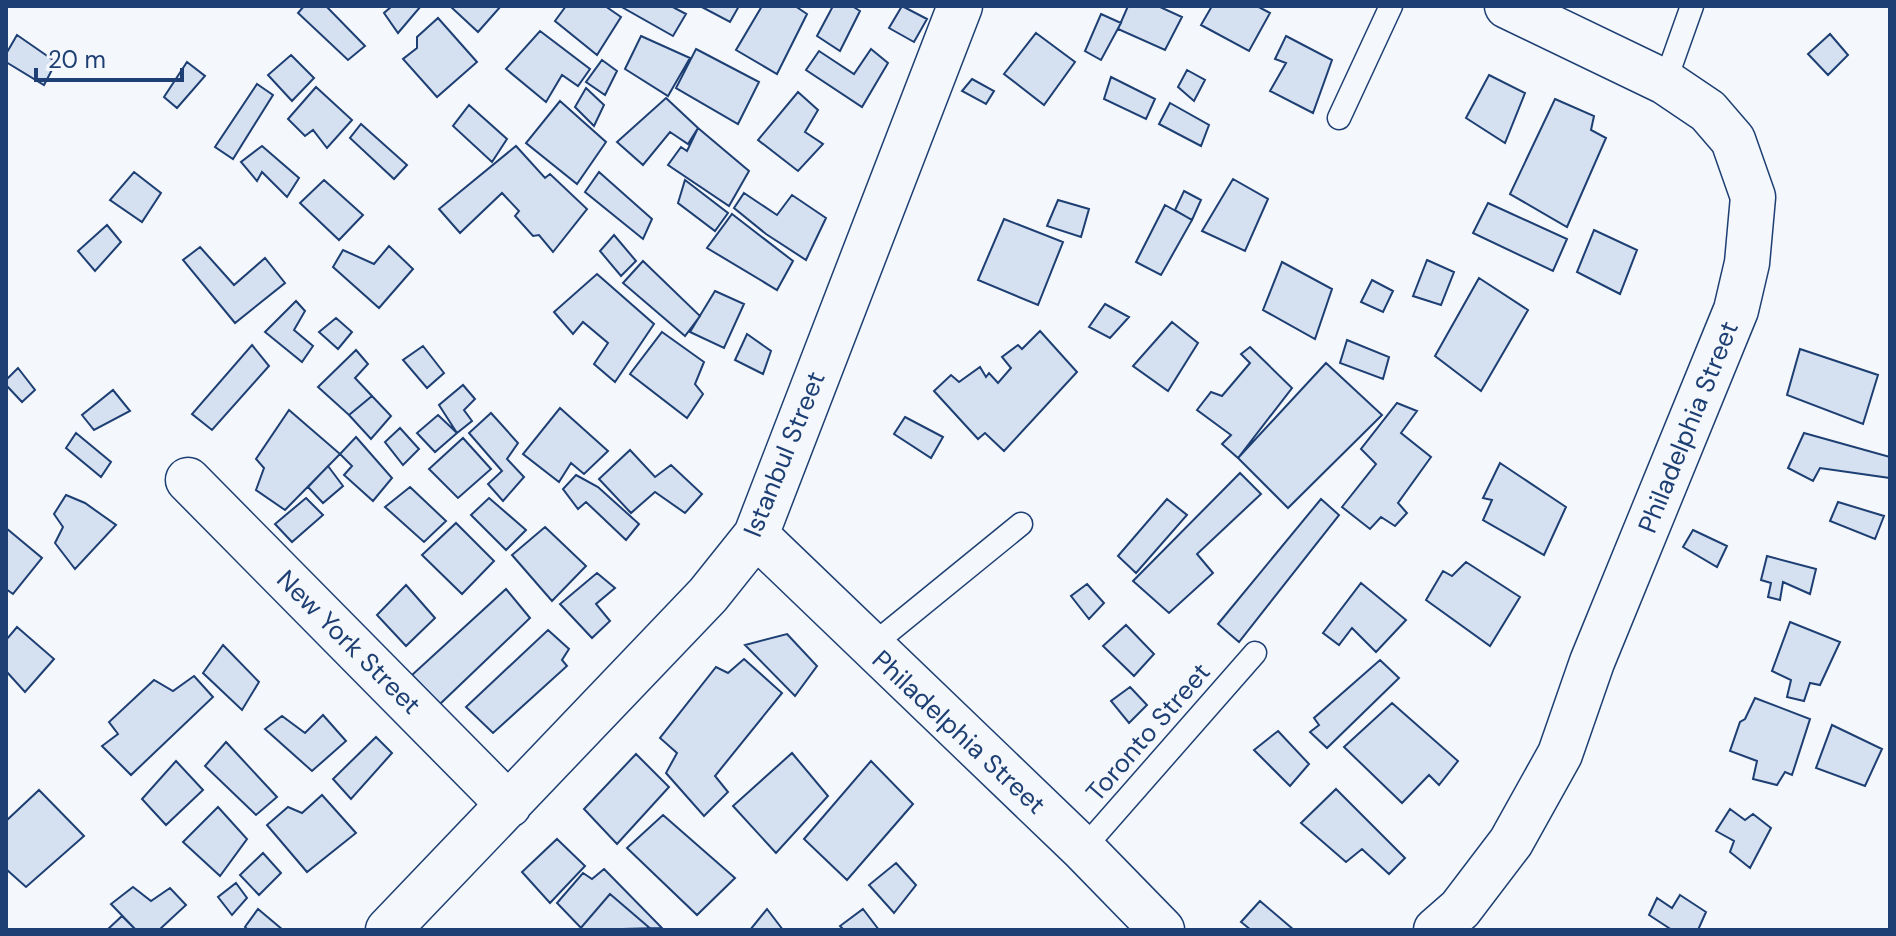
<svg xmlns="http://www.w3.org/2000/svg" width="1896" height="936" font-family="'DM Sans',sans-serif">
	<rect width="100%" height="100%" fill="#f4f7fb"/>
	<path fill="#d5e0f0" stroke="#1d3f73" stroke-width="2" d="M304 6H326L365 46 348 60 298 13Z
		M392 6H421L398 33 384 13Z
		M450 6H501L478 32Z
		M566 6H605L621 17 597 55 555 21Z
		M620 6H671L686 14 673 36Z
		M700 6H739L730 22Z
		M762 6H795L807 14 777 74 736 50Z
		M833 6H852L860 11 840 51 817 36Z
		M902 6 927 19 914 42 889 28Z
		M1128 6H1158L1182 17 1165 50 1118 29Z
		M1212 6H1257L1270 13 1249 51 1201 25Z
		M1101 14 1121 23 1101 60 1085 51Z
		M438 18 477 62 437 97 403 59 417 48V37Z
		M540 31 590 69 578 86 562 75 546 102 506 69Z
		M1036 33 1075 62 1044 105 1004 74Z
		M1830 34 1848 55 1828 75 1808 54Z
		M17 35 56 62 44 85 6 62V54Z
		M641 36 690 58 668 96 625 69Z
		M1286 36 1332 60 1313 113 1270 91 1286 63 1275 59Z
		M696 49 759 82 738 124 676 88Z
		M871 49 888 63 862 107 806 70 819 51 854 74Z
		M291 55 314 78 292 101 268 75Z
		M602 60 617 71 605 95 586 82Z
		M187 62 205 76 177 108 164 97Z
		M1187 70 1205 80 1194 101 1178 87Z
		M1489 75 1525 93 1505 143 1466 118Z
		M1111 77 1155 99 1146 119 1104 99Z
		M972 79 994 91 986 104 962 91Z
		M257 84 273 95 233 159 215 147Z
		M316 87 352 120 327 148 313 130 305 136 288 119Z
		M586 88 604 105 594 126 575 107Z
		M798 92 818 110 805 132 823 144 798 171 758 140Z
		M666 98 698 128 688 144 670 132 643 165 617 142Z
		M1555 99 1594 116 1591 130 1606 138 1567 227 1510 194Z
		M560 101 606 142 577 184 526 143Z
		M1170 103 1209 125 1201 146 1159 124Z
		M469 105 507 139 492 162 453 126Z
		M361 124 407 165 394 179 350 138Z
		M698 128 749 171 729 206 668 165 681 147 687 151Z
		M262 146 299 178 287 197 262 172 257 181 241 162Z
		M516 146 545 178 550 174 587 209 553 252 539 235 533 236 515 216 519 211 502 193 460 233 439 209Z
		M134 172 161 193 142 222 110 200Z
		M599 172 652 219 643 239 585 192Z
		M1233 179 1268 199 1245 251 1202 231Z
		M324 180 363 215 339 240 300 203Z
		M685 180 728 213 715 231 678 203Z
		M1184 191 1201 200 1192 220 1175 210Z
		M744 193 777 215 792 195 826 218 806 260 766 234 734 208Z
		M1058 200 1089 209 1081 237 1047 226Z
		M1488 203 1567 239 1553 271 1473 233Z
		M1165 205 1192 220 1161 275 1136 262Z
		M732 214 793 261 777 290 707 248Z
		M1004 219 1063 242 1038 305 978 280Z
		M107 225 121 242 95 271 78 251Z
		M1594 230 1637 250 1620 294 1577 272Z
		M614 235 636 261 621 276 600 251Z
		M389 246 413 269 379 308 333 267 343 250 374 264Z
		M200 247 234 285 265 258 285 283 235 323 183 260Z
		M1427 260 1454 272 1441 305 1413 296Z
		M643 261 700 316 685 336 623 283Z
		M1282 262 1332 289 1315 339 1263 310Z
		M597 274 654 324 615 382 594 364 608 343 583 322 573 334 554 312Z
		M1479 278 1528 310 1481 391 1435 356Z
		M1372 280 1393 291 1383 312 1361 302Z
		M715 291 744 304 724 348 690 332Z
		M296 301 305 311 294 330 313 346 302 362 265 332Z
		M1105 304 1129 317 1110 338 1089 327Z
		M336 318 352 332 338 349 319 332Z
		M1172 322 1198 343 1168 391 1133 366Z
		M1040 331 1077 372 1004 451 985 433 978 439 934 391 951 375 959 382 980 367 986 377 989 373 998 383 1011 368 1002 357 1018 345 1022 349Z
		M662 332 704 362 695 384 703 394 687 418 630 374Z
		M747 334 771 351 763 374 735 360Z
		M1347 340 1389 357 1383 379 1340 363Z
		M252 345 269 366 212 430 192 414Z
		M423 346 444 373 427 388 403 360Z
		M1250 347 1292 388 1238 458 1222 444 1231 435 1197 410 1211 392 1222 396 1250 363 1241 354Z
		M1800 349 1878 375 1863 424 1787 395Z
		M356 350 368 364 355 378 372 396 349 415 318 387Z
		M1326 363 1382 415 1288 508 1238 458Z
		M18 368 35 390 22 402 6 385V380Z
		M463 385 475 399 464 410 472 421 457 433 439 405Z
		M113 390 130 411 94 430 82 415Z
		M372 396 391 416 371 439 349 415Z
		M1397 403 1417 411 1401 433 1431 457 1398 503 1407 513 1395 526 1381 517 1370 529 1342 507 1376 464 1361 449Z
		M560 408 608 451 584 474 571 463 559 482 523 454Z
		M289 410 340 454 285 510 256 490 264 468 256 459Z
		M491 413 518 443 507 459 524 477 503 501 488 484 502 471 469 433Z
		M438 415 457 433 435 452 417 433Z
		M905 417 943 437 931 458 894 434Z
		M400 428 419 449 403 465 385 442Z
		M76 433 111 462 101 477 66 448Z
		M1804 433 1890 457V478L1820 468 1813 481 1788 468Z
		M356 437 392 478 373 501 344 475 352 466 340 454Z
		M463 438 491 469 458 498 429 469Z
		M630 450 655 477 671 465 702 494 685 513 655 492 631 513 599 479Z
		M1500 463 1566 507 1544 555 1483 520 1492 500 1483 498Z
		M328 466 343 486 323 503 308 487Z
		M1240 473 1261 494 1197 554 1213 573 1169 613 1133 581Z
		M576 475 598 487 639 524 626 540 586 502 578 509 563 489Z
		M410 487 446 521 424 542 385 507Z
		M66 495 85 503 116 525 75 569 55 543 63 527 54 514Z
		M306 498 323 515 292 542 275 524Z
		M489 498 526 530 506 550 471 515Z
		M1167 499 1187 515 1136 573 1118 556Z
		M1321 499 1339 515 1239 642 1218 624Z
		M1838 502 1884 516 1875 539 1830 521Z
		M456 523 494 561 462 594 422 555Z
		M545 527 586 566 552 601 512 555Z
		M6 528 42 558 13 594 6 589Z
		M1693 530 1727 546 1717 567 1683 547Z
		M1767 556 1816 569 1810 594 1783 582 1780 600 1768 597 1771 583 1761 580Z
		M1466 562 1520 597 1490 646 1426 600 1443 571 1452 576Z
		M597 573 615 588 596 604 610 621 592 638 560 604Z
		M1361 583 1406 620 1376 652 1352 628 1339 645 1323 633Z
		M1087 584 1104 603 1089 619 1071 596Z
		M406 585 435 618 406 646 377 615Z
		M506 589 530 618 440 704 412 675Z
		M1790 622 1840 642 1820 685 1810 683 1804 701 1787 697 1791 680 1772 671Z
		M1126 625 1154 654 1134 676 1103 646Z
		M17 627 54 659 25 692 6 671V640Z
		M548 630 569 649 562 660 567 666 493 733 466 707Z
		M787 634 817 666 795 696 745 645Z
		M223 645 259 682 242 710 203 673Z
		M744 659 782 693 715 776 728 792 704 816 666 773 677 753 660 738 716 667 728 673Z
		M1380 660 1399 678 1327 748 1310 732 1319 725 1314 718Z
		M194 676 213 697 131 775 102 746 118 734 109 722 154 680 173 691Z
		M1130 687 1147 705 1129 723 1111 701Z
		M1755 698 1810 719 1792 775 1785 772 1777 785 1753 779 1757 761 1730 751 1740 722 1745 719Z
		M1392 703 1458 761 1439 785 1429 775 1402 803 1344 747Z
		M323 715 346 741 312 771 265 729 282 716 305 733Z
		M1832 725 1882 749 1865 786 1816 768Z
		M1278 731 1309 764 1290 786 1254 750Z
		M376 737 392 753 351 799 333 779Z
		M226 742 277 797 256 815 205 766Z
		M792 753 828 796 776 853 733 806Z
		M636 754 669 787 617 844 584 809Z
		M176 761 203 790 166 825 142 799Z
		M871 761 913 804 847 880 804 839Z
		M1336 789 1405 858 1389 874 1362 849 1346 862 1301 823Z
		M39 790 84 836 26 887 6 869V821Z
		M322 795 356 833 307 872 267 825 288 807 302 813Z
		M218 807 247 839 220 876 183 842Z
		M1730 809 1745 820 1753 814 1771 828 1750 868 1730 852 1734 841 1716 831Z
		M663 815 735 878 697 915 627 848Z
		M557 839 585 866 550 903 522 872Z
		M263 853 281 873 259 895 240 875Z
		M896 863 916 885 894 913 869 885Z
		M604 869 662 928 583 930 557 903 583 873 592 879Z
		M236 883 247 898 232 915 218 897Z
		M133 887 151 901 170 888 186 905 159 930H136L111 904Z
		M610 894 652 930H579Z
		M1680 895 1706 912 1698 930H1672L1649 915 1657 898 1672 908Z
		M1260 901 1294 930H1251L1241 922Z
		M258 909 283 930H248L245 927Z
		M767 909 783 930H750Z
		M863 909 879 930H844L840 926Z
		M122 916 136 930H107Z"/>
	<g fill="none" stroke-linecap="round" stroke-linejoin="round">
		<g stroke="#1d3f73" stroke-width="25">
			<path id="lane" d="M1665 82 1692 6
				M1339 118 1391 6
				M870 647 1021 524
				M1083 849 1255 653"/>
		</g>
		<g stroke="#1d3f73" stroke-width="47">
			<path id="street" d="M188 480 509 805
				M756 535 1083 849 1162 930
				M388 930 708 595 756 535 960 6
				M1436 930 1460 909 1511 842 1560 754 1592 662 1736 310 1747 263 1753 197 1733 140 1708 111 1665 82 1507 6"/>
		</g>
		<use href="#lane" stroke="#f4f7fb" stroke-width="22"/>
		<use href="#street" stroke="#f4f7fb" stroke-width="44"/>
	</g>
	<g text-anchor="middle" dominant-baseline="central" stroke-width="6" stroke-linejoin="round" paint-order="stroke">
		<g font-size="26" fill="#1d3f73" stroke="#f4f7fb">
			<text transform="translate(1688 427) rotate(-68)">Philadelphia Street</text>
			<text transform="translate(784 454) rotate(-68)">Istanbul Street</text>
			<text transform="translate(349 642) rotate(45)">New York Street</text>
			<text transform="translate(959 732) rotate(43)">Philadelphia Street</text>
			<text transform="translate(1148 732) rotate(-49)">Toronto Street</text>
		</g>
	</g>
	<rect width="1896" height="936" fill="none" stroke="#1d3f73" stroke-width="16"/>
	<path d="M36 68v12h146v-12" fill="none" stroke="#1d3f73" stroke-width="4"/>
	<text x="48" y="68" font-size="24" fill="#1d3f73" stroke="#f4f7fb" stroke-width="6" paint-order="stroke">20 m</text>
</svg>
